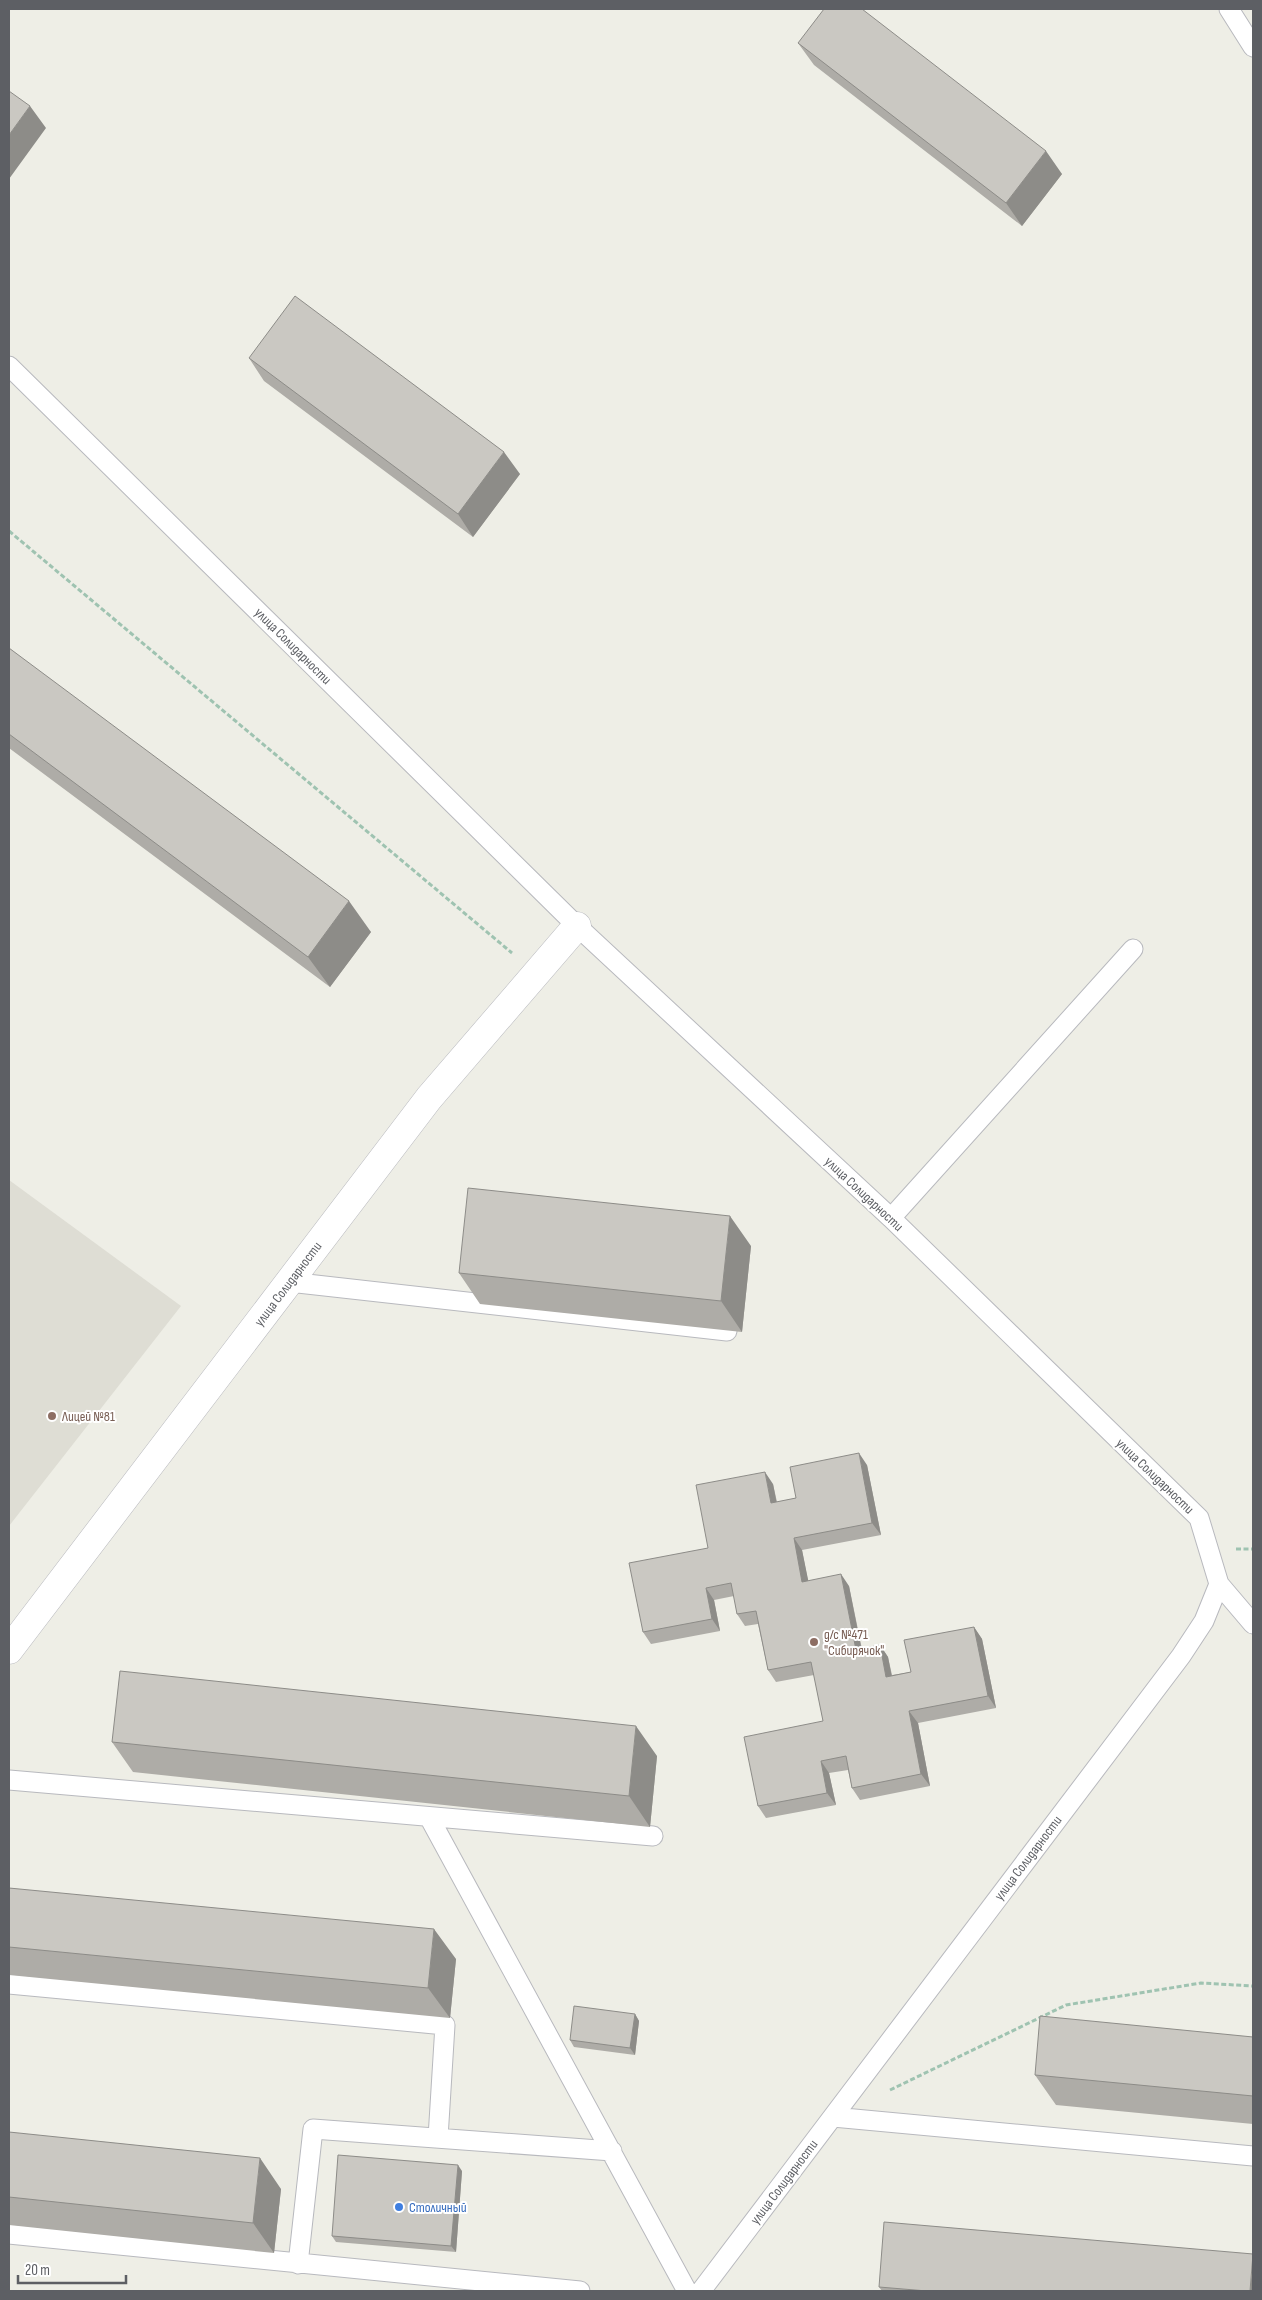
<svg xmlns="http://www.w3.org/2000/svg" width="1262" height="2300" font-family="'Sofia Sans Condensed',sans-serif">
	<rect width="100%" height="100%" fill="#eeeee6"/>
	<path fill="#deddd4" d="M9 1180 181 1306 9 1526Z"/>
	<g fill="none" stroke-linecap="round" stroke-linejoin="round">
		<g stroke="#b8b9be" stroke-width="21">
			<path id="service" d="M1229 9 1253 47
				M9 366 577 926 891 1218 1199 1518 1219 1584 1204 1621 1181 1656 701 2291
				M891 1218 1133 949
				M289 1282 727 1331
				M1219 1584 1253 1624
				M9 1780 653 1836
				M429 1817 687 2291
				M9 1984 445 2025 438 2138
				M833 2117 1253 2156
				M9 2234 580 2291
				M298 2264 313 2129 612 2151"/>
		</g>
		<g stroke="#b8b9be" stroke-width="29">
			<path id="minor" d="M9 1650 429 1098 577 926"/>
		</g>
		<path stroke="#9fc3b1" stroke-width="3" stroke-dasharray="5 2.5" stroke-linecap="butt" d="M9 531 512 953
			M1236 1549H1253
			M890 2090 1066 2005 1201 1983 1253 1986"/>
		<use href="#service" stroke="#fff" stroke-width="19"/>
		<use href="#minor" stroke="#fff" stroke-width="28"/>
	</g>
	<path fill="#aeaca7" d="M798 43 1062 174 1022 226 814 65Z
		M249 358 520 474 473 537 264 381Z
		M9 648 371 932 330 987 9 748Z
		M751 1246 742 1332 480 1304 459 1273Z
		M867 1465 881 1535 802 1550 808 1581 849 1586 862 1649 880 1645 888 1657 892 1675 911 1672 974 1627 982 1639 996 1708 918 1723 930 1786 860 1800 852 1788 848 1770 829 1773 836 1805 766 1818 758 1806 823 1721 814 1675 776 1682 768 1670 758 1624 745 1626 737 1614 734 1596 714 1600 720 1631 651 1644 643 1632 773 1484 777 1502 796 1498Z
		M112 1742 657 1756 650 1827 133 1772Z
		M9 1888 456 1959 450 2018 9 1975Z
		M635 2014 639 2021 635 2055 574 2047 570 2040Z
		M1253 2037V2124L1056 2105 1035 2075Z
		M9 2132 281 2189 274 2253 9 2225Z
		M462 2171 456 2252 336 2242 332 2236Z
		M879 2287 1253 2291H882Z"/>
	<path fill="#8d8c88" d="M30 106 46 128 9 179V135Z
		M1046 151 1062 174 1022 226 1006 203Z
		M504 452 520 474 473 537 458 514Z
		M349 901 371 932 330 987 308 957Z
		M730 1216 751 1246 742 1332 721 1301Z
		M859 1453 867 1465 881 1535 872 1523Z
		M765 1472 773 1484 779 1515 771 1503Z
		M794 1538 802 1550 811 1594 802 1582Z
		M841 1574 849 1586 864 1662 856 1650Z
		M706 1588 714 1600 720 1631 712 1619Z
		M974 1627 982 1639 996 1708 988 1696Z
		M880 1645 888 1657 894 1688 886 1677Z
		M909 1711 918 1723 930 1786 921 1774Z
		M636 1726 657 1756 650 1827 629 1796Z
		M821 1761 829 1773 836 1805 827 1793Z
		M434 1929 456 1959 450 2018 428 1988Z
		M635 2014 639 2021 635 2055 630 2048Z
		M260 2158 281 2189 274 2253 253 2223Z
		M458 2165 462 2171 456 2252 451 2246Z
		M1253 2259V2291H1250Z"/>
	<path fill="#cac8c2" stroke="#8d8c88" d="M824 9H862L1046 151 1006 203 798 43Z
		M9 91 30 106 9 135Z
		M295 296 504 452 458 514 249 358Z
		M9 648 349 901 308 957 9 734Z
		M468 1188 730 1216 721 1301 459 1273Z
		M859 1453 872 1523 794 1538 802 1582 841 1574 856 1650 880 1645 886 1677 911 1672 904 1640 974 1627 988 1696 909 1711 921 1774 852 1788 846 1756 821 1761 827 1793 758 1806 744 1737 823 1721 811 1662 768 1670 756 1611 737 1614 731 1583 706 1588 712 1619 643 1632 629 1563 708 1548 696 1485 765 1472 771 1503 796 1498 790 1467Z
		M120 1671 636 1726 629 1796 112 1742Z
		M9 1888 434 1929 428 1988 9 1947Z
		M574 2006 635 2014 630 2048 570 2040Z
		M1040 2016 1253 2037V2096L1035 2075Z
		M9 2132 260 2158 253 2223 9 2197Z
		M338 2155 458 2165 451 2246 332 2236Z
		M884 2222 1253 2254 1250 2291H927L879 2287Z"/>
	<g fill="#8d6e63" stroke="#fff" stroke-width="2">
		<circle cx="52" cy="1416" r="5"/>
		<circle cx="814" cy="1642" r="5"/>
	</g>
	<circle fill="#3f7fe0" stroke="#fff" stroke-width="2" cx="399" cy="2207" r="5"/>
	<g text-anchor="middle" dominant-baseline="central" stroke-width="4" stroke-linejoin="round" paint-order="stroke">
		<g font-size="14" fill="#5d5f64" stroke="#fff">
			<text transform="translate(293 646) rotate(45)">улица Солидарности</text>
			<text transform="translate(864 1194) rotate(43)">улица Солидарности</text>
			<text transform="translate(288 1284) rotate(-53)">улица Солидарности</text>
			<text transform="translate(1155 1476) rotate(44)">улица Солидарности</text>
			<text transform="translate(1028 1858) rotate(-53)">улица Солидарности</text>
			<text transform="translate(784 2182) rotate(-53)">улица Солидарности</text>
		</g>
		<g font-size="14" fill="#785e54" stroke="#fff" text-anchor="start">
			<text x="62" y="1416">Лицей №81</text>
			<text x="824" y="1634">д/с №471<tspan x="824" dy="16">"Сибирячок"</tspan></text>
		</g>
		<g font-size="14" fill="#366cbe" stroke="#fff" text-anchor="start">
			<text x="409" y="2207">Столичный</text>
		</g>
	</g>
	<rect width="1262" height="2300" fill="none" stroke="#5d5f64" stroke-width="20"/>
	<path d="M18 2275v8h108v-8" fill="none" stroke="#5d5f64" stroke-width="2.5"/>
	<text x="25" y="2275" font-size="15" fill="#5d5f64" stroke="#ffffff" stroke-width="4" paint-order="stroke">20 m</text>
</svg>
